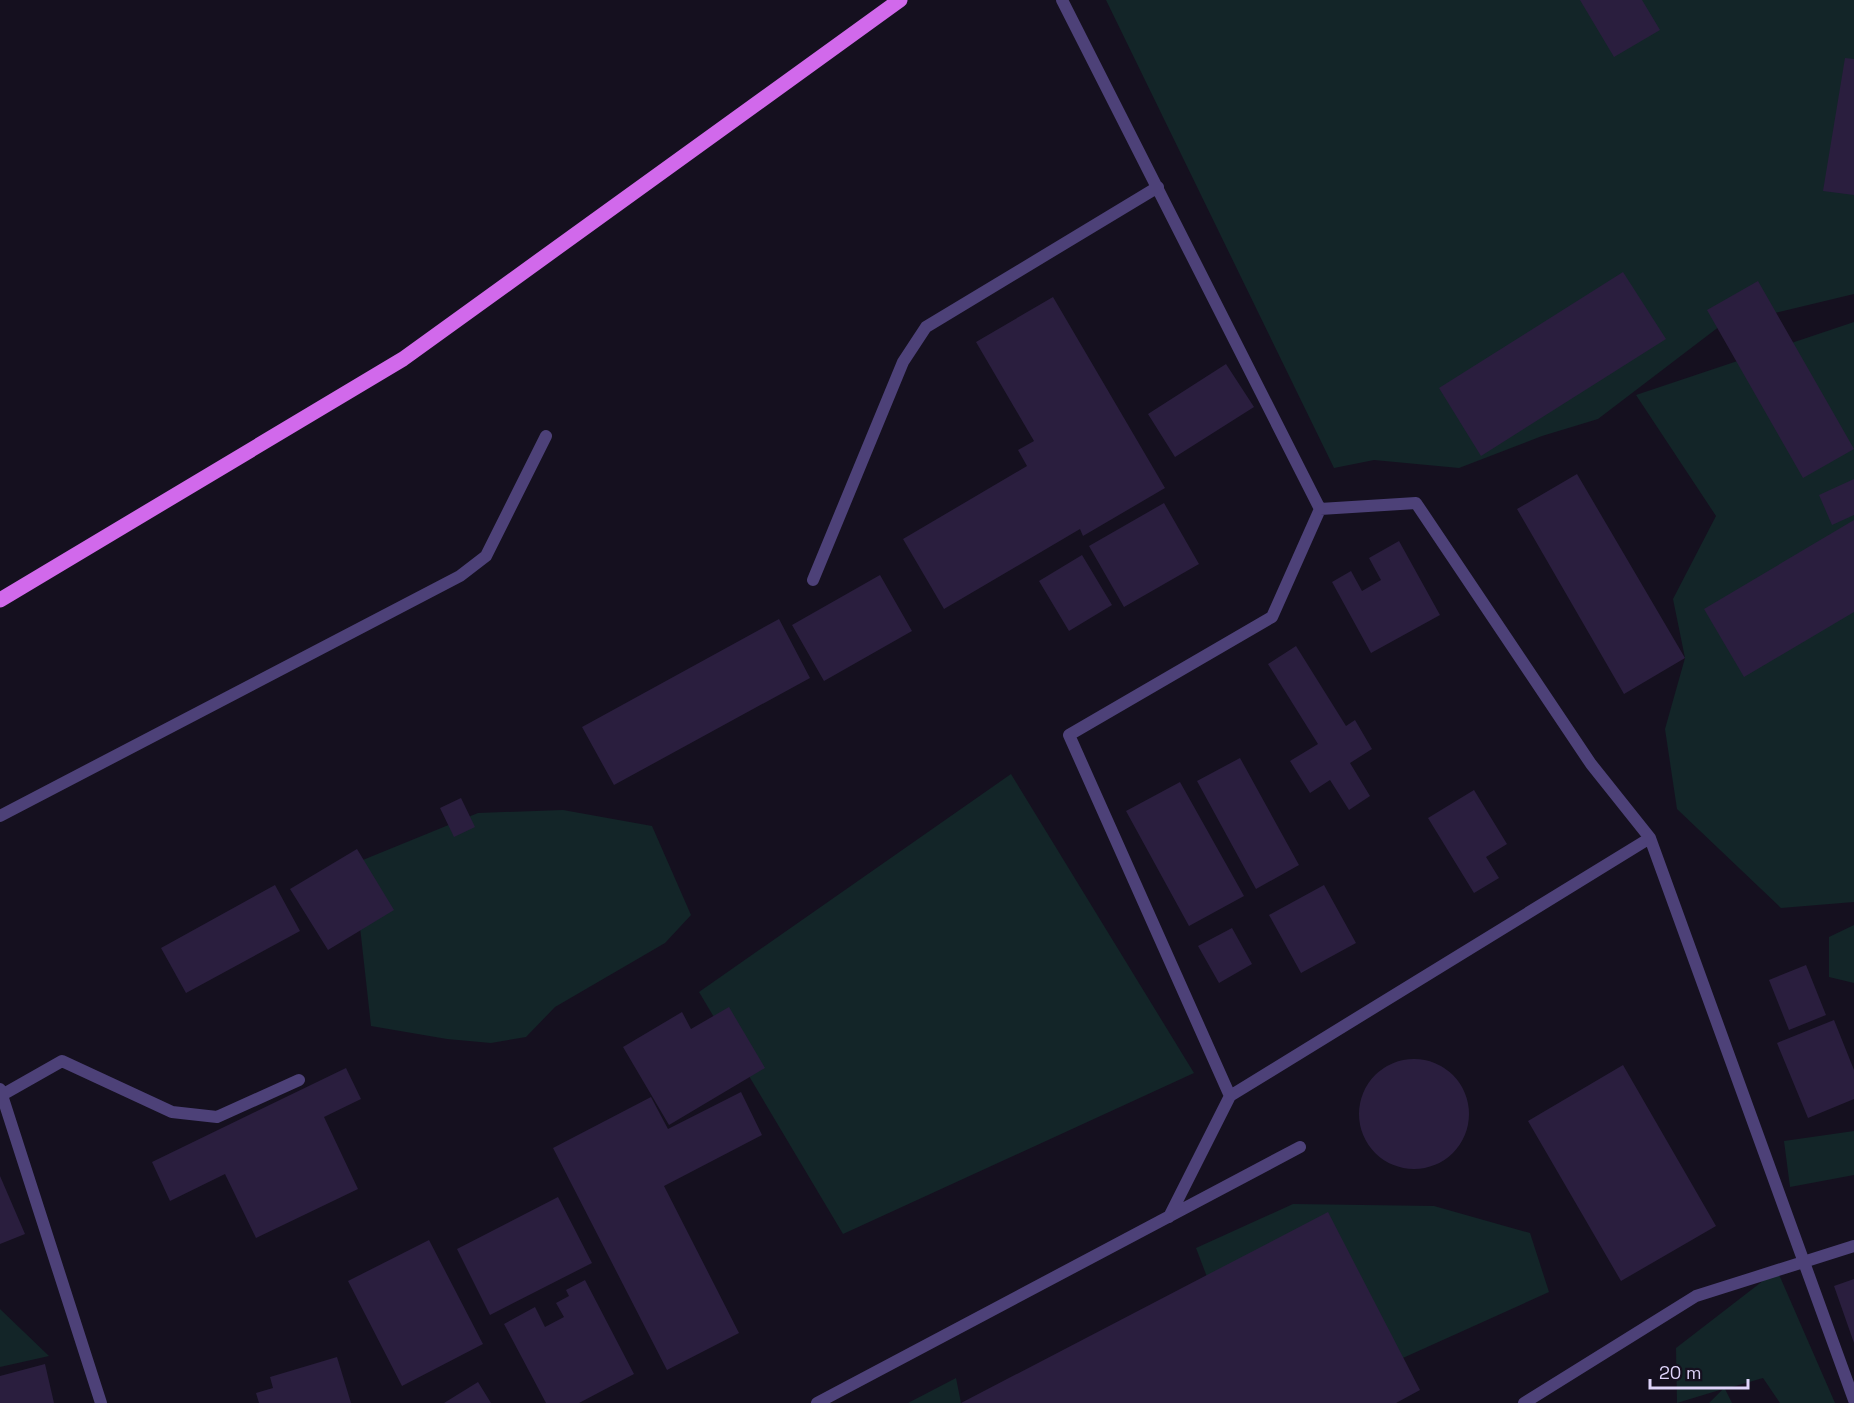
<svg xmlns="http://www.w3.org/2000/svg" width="1854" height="1403" font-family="'Space Grotesk',sans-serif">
	<rect width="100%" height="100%" fill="#15101f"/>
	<path fill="#132528" d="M1106 0H1854V294L1720 326 1598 419 1542 436 1459 468 1374 460 1334 468Z
		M1854 322V902L1781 908 1677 809 1665 729 1685 658 1673 599 1716 516 1636 395Z
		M1011 774 1194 1073 843 1234 699 992Z
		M563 810 652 826 691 915 665 943 555 1007 526 1037 491 1043 447 1039 371 1026 353 864 478 813Z
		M1854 925V983L1829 977V937Z
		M1854 1131V1175L1790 1187 1784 1141Z
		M1293 1204 1434 1206 1530 1233 1549 1292 1394 1362 1245 1377 1196 1248Z
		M1777 1270 1835 1403H1780L1763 1378 1725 1389 1732 1403H1709L1723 1389 1677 1403 1676 1348Z
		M0 1309 49 1356 0 1367Z
		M956 1378 961 1403H908Z"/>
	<path fill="#2a1e3e" d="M1580 0H1642L1660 30 1614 57Z
		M1845 58 1854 59V195L1823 191Z
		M1623 272 1666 339 1481 456 1439 388Z
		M1758 281 1854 449 1803 478 1707 310Z
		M1053 297 1165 488 1083 536 1080 529 944 609 903 539 1027 466 1018 450 1034 441 976 342Z
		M1226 364 1254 407 1175 457 1148 414Z
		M1577 474 1685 658 1624 694 1517 509Z
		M1854 479V515L1832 525 1819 495Z
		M1164 503 1199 564 1124 607 1089 546Z
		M1854 520V612L1744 677 1704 609Z
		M1399 541 1440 615 1371 653 1332 582 1351 571 1362 591 1381 580 1369 558Z
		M1082 555 1112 605 1069 631 1039 581Z
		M880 575 912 631 824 681 792 625Z
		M779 619 810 678 614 785 582 727Z
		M1296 646 1346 726 1355 720 1372 749 1350 763 1370 796 1349 810 1330 780 1310 793 1290 761 1318 744 1268 664Z
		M1240 758 1299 865 1256 889 1197 781Z
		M1180 782 1244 896 1189 926 1126 811Z
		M1474 790 1507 844 1486 857 1499 878 1474 893 1428 818Z
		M461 798 475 827 454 837 440 808Z
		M357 849 394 910 328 950 290 889Z
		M275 885 300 931 186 993 161 948Z
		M1324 885 1356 943 1301 973 1269 915Z
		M1232 928 1252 964 1219 983 1198 946Z
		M1806 965 1826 1015 1789 1030 1769 980Z
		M729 1007 765 1068 669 1125 623 1047 682 1012 691 1029Z
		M1834 1020 1854 1070V1099L1808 1118 1777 1043Z
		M1359 1114a55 55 0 1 1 110 0a55 55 0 1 1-110 0Z
		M1623 1065 1716 1226 1621 1281 1528 1121Z
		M346 1068 361 1099 324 1117 358 1189 256 1238 225 1174 170 1201 152 1162Z
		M741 1092 762 1135 664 1186 739 1333 667 1370 553 1148 651 1097 668 1129Z
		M0 1176 25 1234 0 1244Z
		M558 1197 592 1263 490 1315 457 1249Z
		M1328 1212 1420 1390 1396 1403H961Z
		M429 1240 483 1344 402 1386 348 1281Z
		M1854 1279V1343L1834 1286Z
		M585 1280 634 1374 579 1403H546L504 1324 535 1307 545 1327 564 1317 556 1303 569 1296 566 1290Z
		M337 1357 351 1403H259L256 1393 273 1388 270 1377Z
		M45 1364 54 1403H0V1376Z
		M478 1382 491 1403H444Z"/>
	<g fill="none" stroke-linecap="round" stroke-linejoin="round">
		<path stroke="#4d4178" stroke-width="12" d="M1062 0 1320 509 1416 503 1591 764 1650 838 1854 1400
			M813 580 903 362 926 327 1158 187
			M0 816 460 576 486 556 546 436
			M0 1089 101 1403
			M2 1095 62 1061 172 1112 217 1117 299 1080
			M1230 1096 1650 838
			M1169 1217 1230 1096 1069 735 1272 617 1320 509
			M817 1403 1300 1147
			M1524 1403 1696 1296 1854 1246"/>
		<path stroke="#d169eb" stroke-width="15" d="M0 600 403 359 900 0"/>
	</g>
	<path d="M1650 1379v9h98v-9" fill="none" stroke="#ded3f9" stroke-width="3"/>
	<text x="1659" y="1379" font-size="18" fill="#ded3f9" stroke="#15101f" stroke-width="4.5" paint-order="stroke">20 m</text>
</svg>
